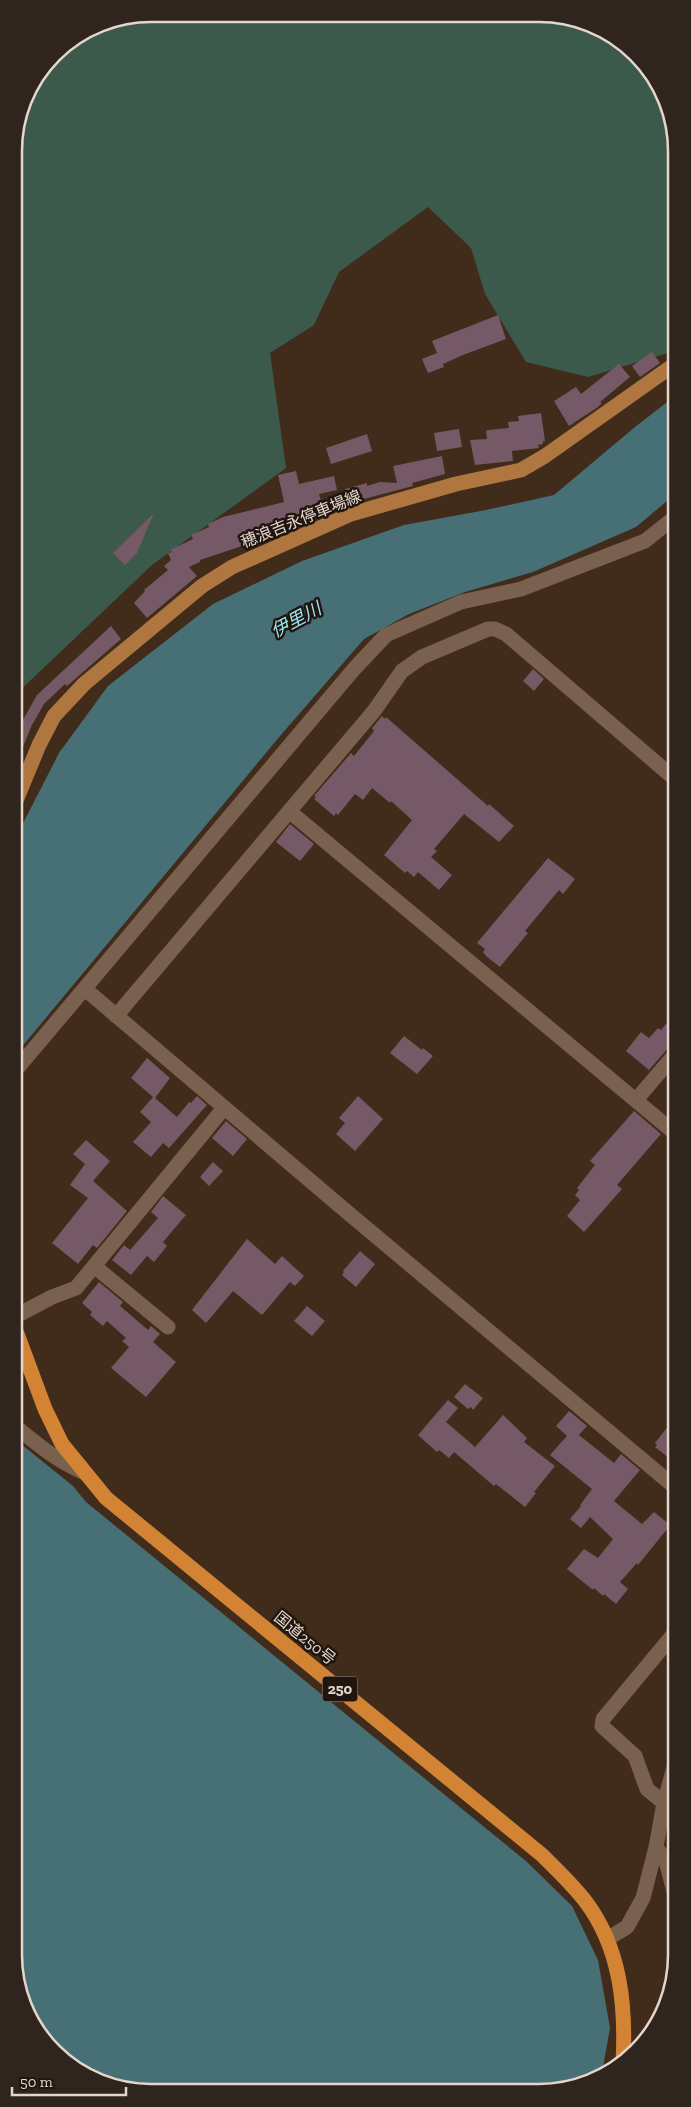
<svg xmlns="http://www.w3.org/2000/svg" width="691" height="2107" font-family="'Zilla Slab','Noto Sans JP',serif">
	<rect width="100%" height="100%" fill="#412b1a"/>
	<path fill="#3c5a4b" d="M152 14 566 16 637 54 675 125V351L588 377 526 362 485 294 471 248 428 207 339 272 314 325 270 353 286 468 152 565 15 695 14 142 28 91 61 48 99 24Z"/>
	<path fill="#477076" d="M675 396V494L673 496 636 527 533 572 465 592 409 614 364 639 280 736 15 1055V839L59 753 108 686 213 604 302 561 404 525 486 510 554 495 635 427Z
		M16 1440 73 1486 86 1502 527 1862 572 1906 598 1960 610 2028 602 2073 599 2078 566 2091H125L54 2053 16 1982Z"/>
	<path fill="#765967" d="M498 315 506 339 463 355 443 364 444 367 428 373 422 359 437 353 432 341Z
		M652 352 660 363 640 377 632 366Z
		M619 364 630 377 600 402 602 403 598 407 569 426 554 401 576 387 581 394Z
		M541 413 545 441H543V444L538 445 539 448 512 451 513 461 475 465 470 440 487 439 486 431 488 430 509 428 508 422 519 421 518 416Z
		M459 429 462 447 437 451 434 433Z
		M367 434 372 451 331 464 326 448Z
		M442 456 445 474 412 483 413 486 349 503 345 489 367 483V486L380 482 397 483 393 466Z
		M296 471 299 484 334 476 337 490 319 494 325 515 283 529 285 532 264 541 263 539 200 560V562L189 567 197 576 147 618 134 603 145 591 144 590 168 570 164 566 171 560 168 553 172 552 170 550 193 539 191 535 209 527 208 524 223 517 284 502 278 475Z
		M154 513 137 553 125 565 113 553Z
		M111 626 121 639 67 686 65 684 44 704 32 725 15 766V734L37 695Z
		M533 669 544 679 534 691 523 681Z
		M382 716 385 719 386 717 488 806 489 804 514 826 499 842 464 814 434 849 437 851 431 857 452 875 439 890 418 872 414 877 407 871 405 873 384 855 412 820 391 801 390 803 372 788 363 800 355 794 338 815 336 813 334 816 314 799 316 797 314 796 351 753 354 756 374 731 372 728Z
		M290 824 314 844 300 861 276 842Z
		M548 858 575 879 563 894 559 890 525 931 528 933 500 967 487 957 483 952 485 949 477 943Z
		M676 1012V1044L669 1047 649 1070 626 1051 641 1032 649 1038 658 1028 661 1030Z
		M404 1036 422 1050 423 1048 433 1056 417 1074 390 1053Z
		M147 1058 170 1078 155 1098 177 1117 189 1102 191 1103 197 1096 207 1105 169 1148 163 1143 151 1157 133 1142 151 1122 140 1112 153 1097 131 1078Z
		M358 1096 383 1119 355 1151 336 1134 345 1123 339 1118Z
		M634 1111 661 1134 617 1185 622 1189 584 1232 567 1216 580 1200 575 1195 579 1190 577 1188 595 1165 590 1161Z
		M226 1121 247 1139 233 1156 212 1138Z
		M86 1140 110 1161 93 1181 127 1211 97 1248 93 1245 78 1264 52 1243 88 1198 70 1185 85 1164 73 1154Z
		M213 1162 223 1171 209 1186 200 1177Z
		M163 1196 186 1215 163 1242 167 1246 154 1262 147 1256 131 1275 112 1260 124 1245 130 1250 158 1218 151 1212Z
		M247 1239 275 1264 282 1256 304 1276 295 1286 290 1282 262 1315 233 1291 206 1323 192 1310Z
		M360 1251 375 1264 356 1287 342 1275 344 1272 343 1271Z
		M99 1282 123 1302 120 1306 148 1330 151 1326 160 1334 153 1342 176 1362 146 1397 111 1368 129 1347 122 1341 126 1338 107 1321 103 1326 90 1315 92 1312 82 1303Z
		M307 1306 325 1321 312 1336 294 1321Z
		M465 1384 483 1398 473 1410 471 1407 468 1409 454 1397Z
		M448 1400 458 1408 446 1422 475 1447 503 1415 527 1438 524 1442 555 1466 534 1492 536 1493 525 1507 496 1484 494 1486 454 1452 449 1458 439 1450 437 1452 418 1435Z
		M569 1411 587 1426 579 1435 614 1463 621 1454 640 1470 614 1501 642 1524 654 1512 669 1524 667 1527 668 1528 638 1565 637 1563 620 1582 628 1589 616 1604 604 1594 603 1596 594 1588 593 1590 567 1569 584 1549 598 1558 613 1539 590 1517 581 1528 570 1519 581 1506 580 1505 592 1489 550 1455 567 1436 556 1426Z
		M676 1416V1448L669 1458 655 1447 657 1445 655 1443Z"/>
	<g fill="none" stroke-linecap="round" stroke-linejoin="round">
		<path stroke="#7a614f" stroke-width="15" d="M289 811 676 1134
			M85 989 340 1206 676 1488
			M116 1016 374 711 402 671 422 657 488 629H495L506 634 675 779
			M15 1071 354 669 386 635 461 602 521 589 645 541 675 517
			M636 1100 676 1053
			M94 1266 168 1327
			M16 1316 52 1297 76 1288 224 1108
			M16 1427C37 1444 57 1461 83 1472
			M664 1803 647 1789 635 1756 602 1726 603 1719 677 1630
			M656 1847 666 1861 677 1903
			M607 1939 627 1927 643 1898 656 1847 664 1803 677 1757"/>
		<path stroke="#af763f" stroke-width="15" d="M15 803 39 745 54 716 84 684 202 586 232 567 351 514 456 484 521 470 545 456 675 364"/>
		<path stroke="#d28434" stroke-width="15" d="M16 1331 45 1409 62 1444 106 1498 542 1855C557 1870 573 1885 586 1902 621 1949 626 2007 623 2063"/>
	</g>
	<g text-anchor="middle" dominant-baseline="central" stroke-width="5" stroke-linejoin="round" paint-order="stroke">
		<rect fill="#20160f" stroke="#aa9c93" stroke-width="1" x="322.5" y="1676.5" width="35" height="25" rx="4"/>
		<g font-size="15" font-weight="bold" fill="#e5d6cc">
			<text x="340" y="1689">250</text>
		</g>
		<g font-size="16" fill="#e5d6cc" stroke="#20160f">
			<text transform="translate(301 519) rotate(-22)">穂浪吉永停車場線</text>
			<text transform="translate(305 1638) rotate(39)">国道250号</text>
		</g>
		<g font-size="18" font-style="italic" fill="#98e5f0" stroke="#20160f">
			<text transform="translate(296 620) rotate(-28)">伊里川</text>
		</g>
	</g>
	<path d="M0 0H691V2107H0ZM151 22H539A129 129 0 0 1 668 151V1955A129 129 0 0 1 539 2084H151A129 129 0 0 1 22 1955V151A129 129 0 0 1 151 22Z" fill="#30251e" fill-rule="evenodd"/>
	<path fill="none" stroke="#e5d6cc" stroke-width="2.5" d="M151 22H539A129 129 0 0 1 668 151V1955A129 129 0 0 1 539 2084H151A129 129 0 0 1 22 1955V151A129 129 0 0 1 151 22Z"/>
	<path d="M12 2087v8h114v-8" fill="none" stroke="#e5d6cc" stroke-width="2.5"/>
	<text x="20" y="2087" font-size="15" fill="#e5d6cc" stroke="#20160f" stroke-width="4" paint-order="stroke">50 m</text>
</svg>
